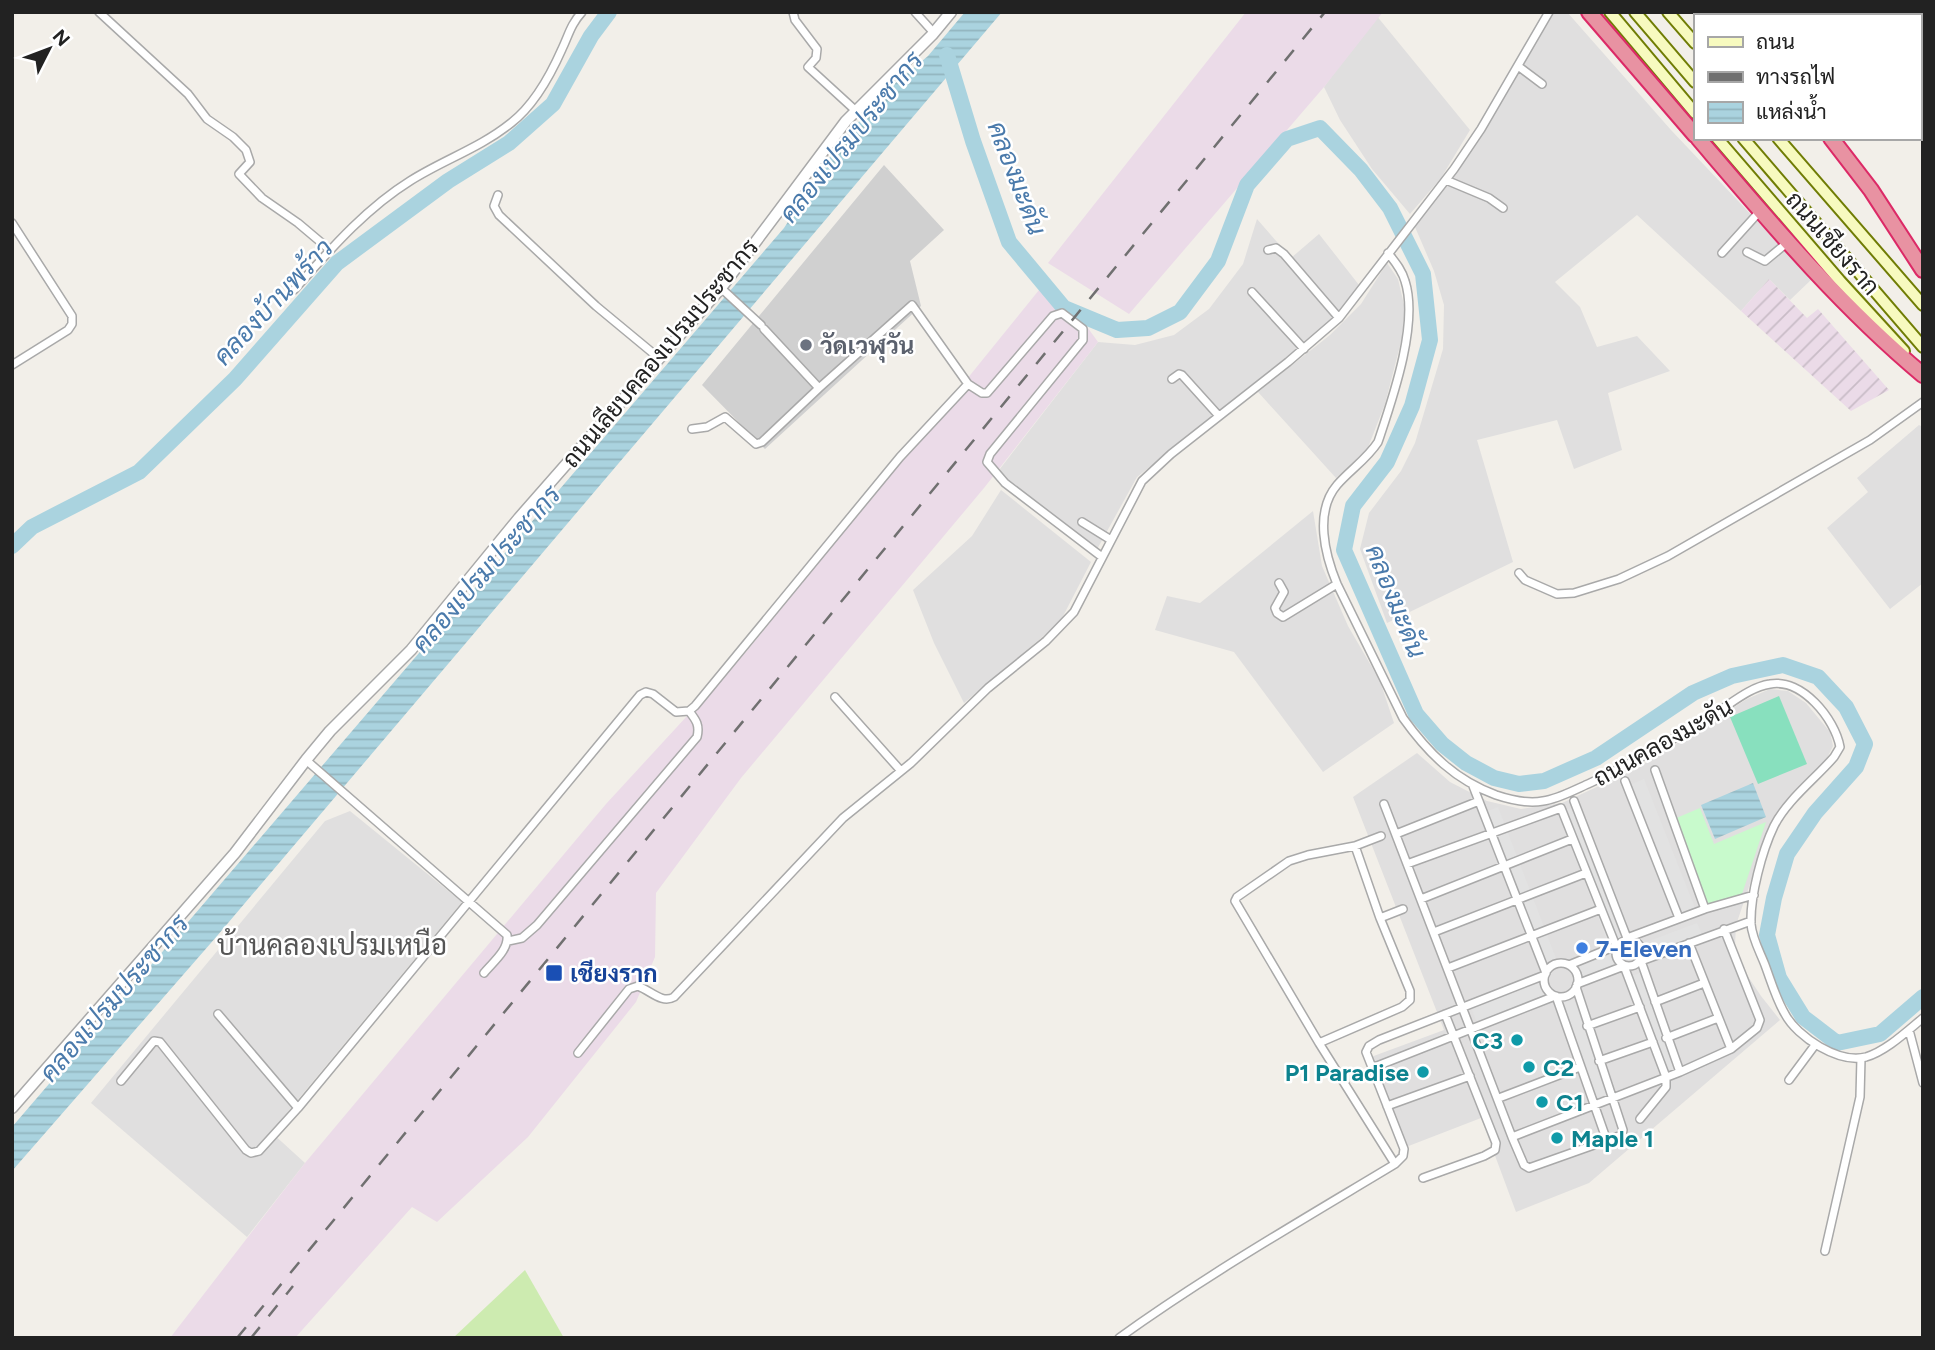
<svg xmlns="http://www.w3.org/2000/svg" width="1935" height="1350" font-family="Figtree,Sarabun,sans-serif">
	<defs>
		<pattern id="industrial-furrows" width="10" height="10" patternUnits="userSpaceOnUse" patternTransform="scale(1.75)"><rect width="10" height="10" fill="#ebdbe8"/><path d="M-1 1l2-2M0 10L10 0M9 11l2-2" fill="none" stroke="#c9bcc7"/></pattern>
		<pattern id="water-rules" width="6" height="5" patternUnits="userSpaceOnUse" patternTransform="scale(1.75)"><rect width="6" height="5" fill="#aad3df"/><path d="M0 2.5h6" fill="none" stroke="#92b5bf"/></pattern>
	</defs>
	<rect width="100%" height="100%" fill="#f2efe9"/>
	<path fill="#e0dfdf" d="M1553 12H1567L1671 130 1812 279 1790 300 1769 279 1741 311 1637 215 1555 282 1580 307 1597 347 1637 336 1670 371 1608 393 1622 450 1574 469 1557 420 1477 440 1513 562 1387 623 1360 549 1369 513 1401 471 1415 443 1443 349 1444 305 1434 271 1415 227 1447 182Z
		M1376 15 1470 130 1441 178 1410 214 1372 169 1340 120 1324 87Z
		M1257 219 1291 258 1319 234 1359 285 1334 318 1319 333 1137 477 1095 553 996 474 1098 342 1135 345 1174 335 1209 309 1243 264Z
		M1387 263 1398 279 1405 309 1402 338 1385 404 1367 450 1336 478 1258 392 1330 335 1361 304Z
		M1919 425 1923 427V583L1890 609 1827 528 1868 492 1857 478Z
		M1001 490 1091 562 1060 622 964 703 934 643 913 590 972 536Z
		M1313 511 1322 566 1348 626 1380 681 1394 723 1323 772 1234 652 1155 630 1167 596 1200 603Z
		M1770 689 1788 691 1806 703 1830 732 1833 746 1826 760 1776 815 1768 831 1736 925 1735 946 1743 969 1761 996 1780 1020 1589 1183 1516 1212 1481 1118 1406 1147 1371 1057 1444 1030 1353 797 1417 753 1450 782 1487 801 1521 809 1562 803 1636 769 1747 699Z
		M350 811 462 902 271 1132 305 1163 247 1237 91 1103 325 821Z"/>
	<path fill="url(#industrial-furrows)" d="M1769 279 1807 318 1818 309 1889 390 1851 411 1741 311Z"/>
	<path fill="#d0d0d0" d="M884 165 944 230 910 261 921 306 765 449 702 385Z"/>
	<path fill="#ebdbe8" d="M1246 12H1383L1324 87 1129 314 1048 263Z
		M1039 290 1085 324 1098 342 984 488 741 778 656 893 655 957 636 1002 528 1137 437 1222 412 1207 295 1338H170L305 1163 606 804 746 652Z"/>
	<path fill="#cdebb0" d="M525 1270 564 1338H453Z"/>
	<path fill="#c8facc" d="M1700 808 1714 844 1766 822 1742 894 1706 905 1674 819Z"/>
	<path fill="#88e0be" d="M1779 696 1807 764 1758 784 1730 717Z"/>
	<path fill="#e2e2e2" d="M1644 779 1695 908 1683 913 1632 784Z
		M1498 807 1557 961 1544 966 1485 812Z
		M1571 808 1621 938 1608 943 1558 813Z
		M1697 923 1703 937 1642 960 1636 946Z
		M1619 948 1625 963 1584 979 1578 964Z
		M1642 972 1677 1068 1665 1073 1630 977Z
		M1538 980 1545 997 1477 1023 1471 1007Z
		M1574 999 1606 1095 1593 1099 1561 1003Z"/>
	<path fill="url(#water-rules)" d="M965 12H1002L217 936 12 1171V1127L784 228 839 143 893 85 928 56Z
		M1753 783 1766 817 1715 839 1701 805Z"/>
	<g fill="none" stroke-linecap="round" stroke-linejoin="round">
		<path stroke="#aad3df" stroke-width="16" d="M947 55 973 141 1009 242 1064 308 1117 330 1148 328 1180 312 1218 261 1247 185 1287 139 1320 128 1361 170 1390 208 1423 274 1430 340 1412 406 1387 462 1353 506 1344 550 1416 714 1442 744 1466 763 1494 778 1519 784 1544 781 1596 758 1693 693 1732 676 1783 665 1818 677 1846 707 1865 744 1856 767 1815 813 1787 854 1774 898 1767 935 1779 978 1803 1017 1837 1043 1880 1034 1923 997
			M12 546 32 527 139 472 235 379 337 263 448 181 509 143 553 104 591 36 609 12"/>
		<g stroke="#a9a9a9" stroke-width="10">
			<path id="minor" d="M99 12 188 94 207 119 233 137 246 150 250 162 239 174 262 198 298 223 330 250
				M793 12 795 20 817 49 816 58 808 67 855 110
				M915 12 934 33
				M1917 16 1923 12
				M1518 66 1542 84
				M1446 180 1489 198 1503 208
				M498 195 494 206 499 215 596 306 660 359
				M12 223 72 316V324L68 330 12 365
				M1268 250 1276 248 1284 254 1339 318
				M1747 252 1765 261 1788 242
				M1388 253C1395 262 1402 270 1405 281 1419 324 1392 400 1378 442 1367 459 1350 470 1337 485 1314 512 1325 555 1337 584L1403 718C1428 753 1455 780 1496 795 1511 800 1527 804 1543 801 1558 799 1574 790 1588 784 1632 764 1673 740 1714 714 1732 703 1750 687 1770 684 1802 678 1835 719 1840 747L1834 757C1815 779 1787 800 1774 826 1762 851 1750 896 1751 924 1752 938 1760 952 1765 965 1771 981 1776 999 1785 1014 1797 1037 1839 1064 1866 1057 1886 1051 1906 1032 1923 1018
				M1722 253 1760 211
				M721 288 761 325
				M294 290C329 251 365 209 410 181 443 160 480 148 511 123 533 106 551 74 562 49 569 34 571 24 582 12
				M1252 292 1304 349
				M764 329 819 388 912 305 968 384 982 393H987L1053 316 1062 313 1083 329V340L990 454 987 462 1005 483 1102 557
				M1172 379 1179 374 1182 375 1219 416
				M692 429 707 427 725 417 756 444 762 442 819 388
				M1082 522 1111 540
				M1519 573 1525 580 1557 594 1574 593 1619 579 1668 556 1870 440 1923 402
				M1279 583 1284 592 1275 608 1277 613 1283 617 1337 584
				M835 697 901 771
				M306 760 507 935C509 950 493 962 484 973
				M1655 770 1705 909
				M1625 781 1679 918
				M1473 786 1546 973
				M1574 801 1627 938 1705 909 1754 895
				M1384 804 1512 1137 1524 1165 1529 1168 1622 1135 1623 1130 1576 987
				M1396 834 1479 801
				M1355 846 1381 836
				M1407 864 1561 808 1616 946 1569 965
				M1421 899 1572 839
				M1380 918 1355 846 1308 855 1289 861 1237 897 1235 901 1319 1043 1402 1007 1410 1000V991L1380 918 1403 909
				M1434 932 1586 873
				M1616 953a13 13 0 1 1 26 0a13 13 0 1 1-26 0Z
				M508 941 522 938 537 925 697 737C700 725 696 720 689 711
				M1689 943 1731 1049
				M1544 980a17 17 0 1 1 34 0a17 17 0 1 1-34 0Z
				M1448 968 1601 909
				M1577 984 1624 966 1666 1077V1087L1640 1119
				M1556 996 1607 1141
				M1655 1002 1704 983
				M218 1014 298 1108
				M1587 1026 1640 1007
				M1909 1030 1923 1083
				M1666 1038 1718 1018
				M1319 1043 1395 1164
				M578 1053 629 989 638 986C651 991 662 1004 674 997L843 818 911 763 988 688 1046 641 1074 612 1142 481 1171 454 1288 362 1339 318 1454 169 1481 129 1549 12
				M1599 1061 1653 1042
				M1372 1068 1555 996
				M1680 1072 1641 961 1751 921
				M1789 1080 1815 1045
				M121 1081 154 1041 160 1042 246 1150 251 1153 259 1151 298 1108 640 695 646 692 653 694 676 712 689 711 695 706 900 457 968 384
				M1499 1098 1580 1067
				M1387 1106 1470 1076
				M1512 1137 1680 1072 1731 1049 1757 1028 1760 1020 1724 929
				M1423 1178 1484 1156 1495 1150 1496 1143 1445 1014
				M1825 1251 1860 1097 1861 1058
				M1119 1338C1208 1274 1302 1220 1395 1164L1403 1156 1404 1149 1366 1052 1369 1046 1379 1040 1545 975"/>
		</g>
		<g stroke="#a9a9a9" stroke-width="13">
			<path id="tertiary" d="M12 1108 235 853 306 760 330 731 411 650 519 518 721 288 846 121 932 35 951 12"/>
		</g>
		<g stroke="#707d05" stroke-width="14">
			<path id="secondary" d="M1610 12 1695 113
				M1635 12 1695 82
				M1668 12 1695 43
				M1778 12 1780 16
				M1717 138 1840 281 1904 351
				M1743 138 1923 347
				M1778 138 1923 305"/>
		</g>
		<g stroke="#dc2a67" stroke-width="18">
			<path id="motorway" d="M1589 12 1695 135
				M1722 12 1725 16
				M1698 138C1769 221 1839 305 1923 375
				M1831 138 1871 190 1923 270"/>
		</g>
		<use href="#minor" stroke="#fff" stroke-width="7"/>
		<use href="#tertiary" stroke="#fff" stroke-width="10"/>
		<use href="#secondary" stroke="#f7fabf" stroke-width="10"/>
		<use href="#motorway" stroke="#e892a2" stroke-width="14"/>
		<path stroke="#707070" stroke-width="2.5" stroke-dasharray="14 14" stroke-linecap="butt" d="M237 1338 1325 12
			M251 1338 293 1286"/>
	</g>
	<circle fill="#6b7280" stroke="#fff" stroke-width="2.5" cx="806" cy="345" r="7"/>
	<circle fill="#3f7fe0" stroke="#fff" stroke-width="2.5" cx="1582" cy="948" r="7"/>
	<rect fill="#1a4fb4" stroke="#fff" stroke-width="2.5" x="545" y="964" width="18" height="18" rx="3.5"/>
	<g fill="#0f9aa8" stroke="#fff" stroke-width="2.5">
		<circle cx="1517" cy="1040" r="7"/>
		<circle cx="1529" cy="1067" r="7"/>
		<circle cx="1423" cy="1072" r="7"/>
		<circle cx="1542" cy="1102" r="7"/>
		<circle cx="1557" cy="1138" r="7"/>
	</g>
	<g text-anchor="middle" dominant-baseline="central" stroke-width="5" stroke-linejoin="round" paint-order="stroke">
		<g font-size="24" fill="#222" stroke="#fff">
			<text transform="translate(1833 243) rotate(49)">ถนนเชียงราก</text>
			<text transform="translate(660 353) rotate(-50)">ถนนเลียบคลองเปรมประชากร</text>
			<text transform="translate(1663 742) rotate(-29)">ถนนคลองมะดัน</text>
		</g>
		<g font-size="24" font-weight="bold" fill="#5b616d" stroke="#fff" text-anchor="start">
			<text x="820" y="345">วัดเวฬุวัน</text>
		</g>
		<g font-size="24" font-weight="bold" fill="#366cbe" stroke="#fff" text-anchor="start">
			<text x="1596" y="948">7-Eleven</text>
		</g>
		<g font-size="24" font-weight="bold" fill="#164399" stroke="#fff" text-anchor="start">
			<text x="570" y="973">เชียงราก</text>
		</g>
		<g font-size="24" font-weight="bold" fill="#0d838f" stroke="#fff" text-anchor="start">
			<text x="1503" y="1040" text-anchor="end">C3</text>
			<text x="1543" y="1067">C2</text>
			<text x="1409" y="1072" text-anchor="end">P1 Paradise</text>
			<text x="1556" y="1102">C1</text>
			<text x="1571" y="1138">Maple 1</text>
		</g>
		<g font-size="26" font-style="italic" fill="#4a7aab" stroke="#fff">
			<text transform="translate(851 137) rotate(-51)">คลองเปรมประชากร</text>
			<text transform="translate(1017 178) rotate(69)">คลองมะดัน</text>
			<text transform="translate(273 302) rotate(-47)">คลองบ้านพร้าว</text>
			<text transform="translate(486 569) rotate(-49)">คลองเปรมประชากร</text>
			<text transform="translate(1396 601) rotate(68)">คลองมะดัน</text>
			<text transform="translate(114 998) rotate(-49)">คลองเปรมประชากร</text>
		</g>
		<g font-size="28" fill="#555" stroke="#fff">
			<text x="332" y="945">บ้านคลองเปรมเหนือ</text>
		</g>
	</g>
	<rect width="1935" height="1350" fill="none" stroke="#222222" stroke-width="28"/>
	<rect x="1694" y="14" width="228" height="126" fill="#ffffff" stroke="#a7a7a7" stroke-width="2"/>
	<rect x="1708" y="37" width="35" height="10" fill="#f7fabf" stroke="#a7a7a7" stroke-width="2"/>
	<text x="1756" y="49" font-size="21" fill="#222222">ถนน</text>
	<rect x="1708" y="72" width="35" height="10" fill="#707070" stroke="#a7a7a7" stroke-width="2"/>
	<text x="1756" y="84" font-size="21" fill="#222222">ทางรถไฟ</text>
	<rect x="1708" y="102" width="35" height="21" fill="url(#water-rules)" stroke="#a7a7a7" stroke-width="2"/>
	<text x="1756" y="119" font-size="21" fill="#222222">แหล่งน้ำ</text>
	<g transform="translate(49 49) rotate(48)" stroke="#ffffff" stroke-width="5" paint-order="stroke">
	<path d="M0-5L12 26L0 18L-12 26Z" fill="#222222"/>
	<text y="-10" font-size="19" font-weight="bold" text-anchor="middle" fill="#222222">N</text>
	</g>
</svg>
